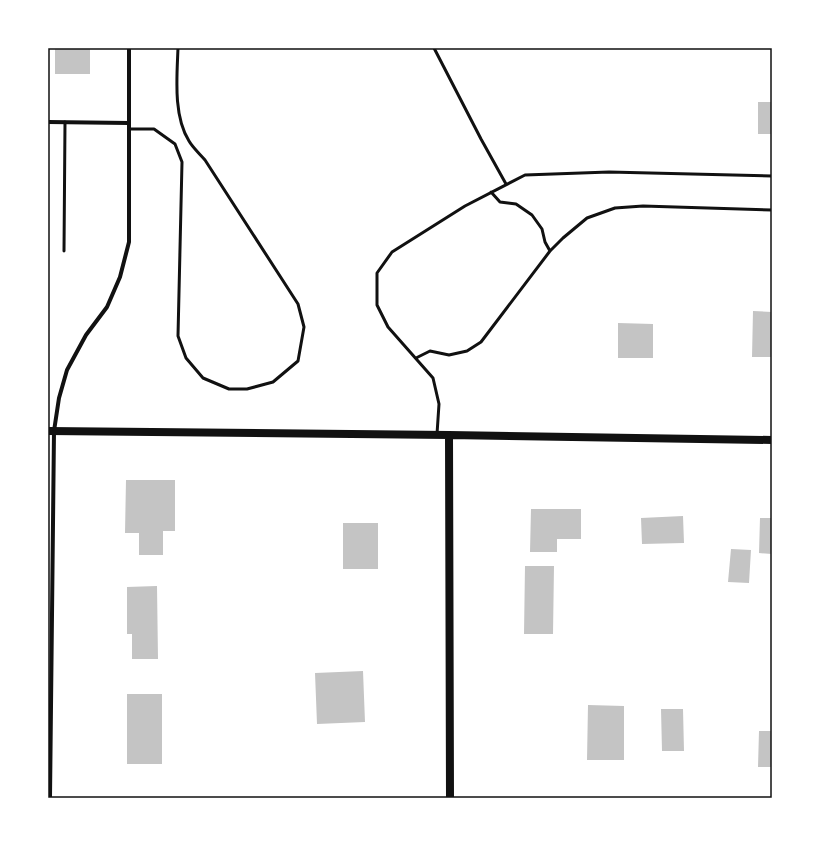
<svg xmlns="http://www.w3.org/2000/svg" width="820" height="846" font-family="'IBM Plex Serif',serif">
	<rect width="100%" height="100%" fill="#fff"/>
	<path fill="#c4c4c4" d="M55 48H90V74H55Z
		M758 102H772V134H758Z
		M753 311 772 312V357H752Z
		M618 323 653 324V358H618Z
		M126 480H175V531H163V555H139V533H125Z
		M531 509H581V539H557V552H530Z
		M683 516 684 543 642 544 641 518Z
		M760 518H772V554L759 553Z
		M343 523H378V569H343Z
		M731 549 751 550 749 583 728 582Z
		M525 566H554L553 634H524Z
		M157 586 158 659H132V634H127V587Z
		M363 671 365 722 317 724 315 673Z
		M127 694H162V764H127Z
		M588 705 624 706V760H587Z
		M661 709H683L684 751H662Z
		M759 731H772V767H758Z"/>
	<g fill="none" stroke-linecap="round" stroke-linejoin="round">
		<path stroke="#111" stroke-width="3" d="M434 48 481 139 506 184
			M129 129H154L175 144 182 162 178 336 186 358 203 378 229 389H247L273 382 298 361 304 327 298 304 205 160C200 154 193 148 189 141 173 116 177 76 178 48
			M491 192 500 202 516 204 532 215 542 229 545 242 550 251
			M64 251 65 122
			M416 358 430 351 449 355 467 351 481 342 550 251 563 238 587 218 615 208 643 206 772 210
			M437 434 439 404 433 378 388 327 377 305V273L392 252 465 206 525 175 609 172 772 176"/>
		<path stroke="#111" stroke-width="4" d="M48 122 129 123
			M50 798 54 431 59 398 67 370 86 335 107 307 120 277 129 242V48"/>
		<path stroke="#111" stroke-width="8" d="M48 431 449 435 772 440
			M449 435 450 798"/>
	</g>
	<rect width="820" height="846" fill="none" stroke="#ffffff" stroke-width="98"/>
	<rect x="49" y="49" width="722" height="748" fill="none" stroke="#111" stroke-width="1.5"/>
</svg>
